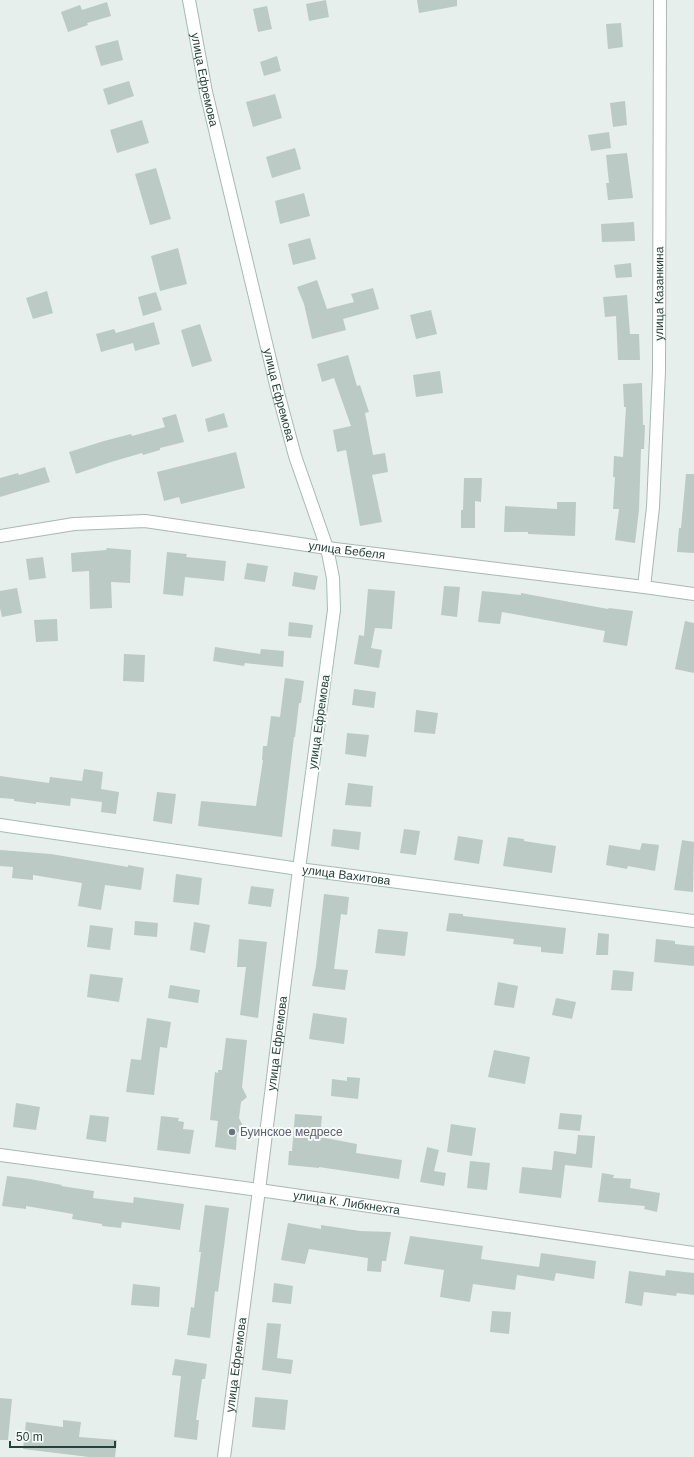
<svg xmlns="http://www.w3.org/2000/svg" width="694" height="1457" font-family="Helvetica,sans-serif">
	<rect width="100%" height="100%" fill="#e6efeb"/>
	<path fill="#bbcac4" d="M326 0 329 17 309 21 306 4Z
		M417 0H457V6L419 13Z
		M107 2 111 16 87 23 88 25 68 32 61 12 80 5 82 10Z
		M267 6 272 29 258 32 253 9Z
		M621 23 623 47 608 49 606 24Z
		M118 40 123 60 101 66 95 46Z
		M277 56 281 71 264 76 260 62Z
		M129 81 134 96 108 105 103 89Z
		M275 94 282 118 253 127 246 102Z
		M625 101 627 125 613 127 610 103Z
		M142 120 149 143 117 153 110 130Z
		M609 132 611 148 591 151 588 135Z
		M295 148 301 169 272 178 266 157Z
		M627 153 633 198 608 200 606 183H609L606 155Z
		M156 168 171 219 150 225 135 174Z
		M304 193 310 216 280 224 275 201Z
		M634 222 635 241 602 242 601 224Z
		M310 238 316 259 293 265 288 244Z
		M178 248 187 284 160 291 151 256Z
		M631 263 632 277 616 278 614 265Z
		M317 280 327 309 354 302 351 294 373 288 379 309 343 319 346 330 312 339 304 304 297 287Z
		M47 291 53 313 33 319 26 298Z
		M156 292 162 310 143 316 138 297Z
		M627 295 630 334H639L640 360H618L616 316 605 317 603 297Z
		M431 310 437 334 416 339 410 315Z
		M154 322 160 344 135 351 133 343 101 352 96 334 114 329 116 333Z
		M200 324 212 361 192 367 181 330Z
		M348 355 357 386 360 385 369 412 365 413 373 455 385 453 388 472 372 475 382 522 360 526 346 450 337 452 333 430 351 426 334 378 322 382 317 364Z
		M440 371 443 393 416 397 413 375Z
		M642 383 643 425H645L644 449H641L639 510 635 543 615 540 619 509H613L615 477H613L614 456 623 457 626 407H624L623 384Z
		M224 413 228 427 208 432 205 419Z
		M176 414 184 442 160 448V450L143 455 142 453 111 462 76 474 69 452 104 441 131 434 132 436 165 427 162 418Z
		M236 452 245 488 181 504 179 497 164 501 157 472Z
		M45 467 50 482 0 497V478L18 473 19 475Z
		M686 474H694V553L677 552 679 528H681Z
		M464 478H482L481 502 475 501V528H461V510H463Z
		M557 502H576L575 536 528 534V532H504L505 506 557 509Z
		M107 548 131 550 130 583 111 582 112 608 90 609 89 571 72 572 71 553 106 550Z
		M167 552 187 554 186 557 226 561 224 581 185 577 183 596 163 594Z
		M43 557 46 578 29 580 26 559Z
		M247 563 268 566 265 582 244 579Z
		M294 572 318 576 315 590 292 586Z
		M444 586 460 587 457 617 441 615Z
		M17 588 22 613 2 617 0 608V591Z
		M368 589 395 591 392 629 375 628 371 648 382 650 379 668 354 664 359 635 364 636Z
		M482 591 521 595V593L608 609 609 608 633 611 627 646 603 642 605 631 502 612 500 624 478 622Z
		M57 619 58 641 36 642 34 620Z
		M685 621 694 623V673L675 669Z
		M289 622 313 625 311 638 288 636Z
		M215 647 260 654 261 649 284 651 283 667 245 663 244 666 213 661Z
		M124 654 145 655 144 682 123 681Z
		M285 678 304 681 301 703H299L295 737H294L282 837 198 826 201 801 256 806 263 760H262L263 746H267L271 716 280 717Z
		M354 689 376 692 374 708 352 705Z
		M416 710 438 713 435 734 414 732Z
		M347 733 369 735 366 757 345 754Z
		M84 769 103 772 101 789 119 792 116 814 101 812 102 802 71 798 70 806 36 802V804L14 801V799L0 798V776L49 783 50 777 82 781Z
		M348 783 373 786 371 807 345 805Z
		M157 792 176 794 172 824 153 821Z
		M333 829 361 832 359 850 331 846Z
		M404 829 420 831 416 855 400 853Z
		M458 836 483 840 479 864 454 860Z
		M508 837 524 839V841L556 846 552 873 503 866Z
		M682 840 694 842 693 892 674 890Z
		M642 843 659 845 655 871 628 866 627 869 606 865 609 845 640 850Z
		M0 850 51 854 128 867V865L144 868 141 890 105 885 101 910 78 906 82 883 33 875V880L12 878 13 867 0 866Z
		M176 874 202 878 199 905 173 902Z
		M251 886 274 889 271 907 248 904Z
		M324 894 349 897 347 915 341 914 334 969 348 970 345 990 312 986 316 966Z
		M449 913 463 914V916L566 928 563 954 541 952V947L513 944 514 939 446 931Z
		M135 921 158 923 157 937 134 935Z
		M194 922 210 925 205 953 190 950Z
		M90 925 113 928 110 950 87 947Z
		M378 929 408 932 405 956 375 953Z
		M598 933 609 934 608 955H596Z
		M239 939 267 942 258 1018 240 1015 246 967H237Z
		M656 939 675 941V944L694 946V966L654 962Z
		M613 970 634 972 632 991 611 990Z
		M90 974 123 978 119 1002 87 997Z
		M498 982 518 986 514 1008 494 1005Z
		M170 985 200 990 198 1003 168 998Z
		M556 998 576 1002 572 1019 552 1015Z
		M313 1013 347 1018 344 1044 309 1039Z
		M147 1018 171 1022 167 1048 160 1047 154 1095 126 1092 131 1059 141 1060Z
		M226 1038 247 1040 242 1087 247 1097 241 1102 239 1118 244 1128 237 1133 236 1150 215 1147 218 1121 210 1120 215 1072 218 1073V1070H222Z
		M494 1050 530 1057 525 1084 488 1077Z
		M347 1077 360 1078 358 1099 331 1096 332 1079 347 1081Z
		M16 1103 40 1107 36 1130 13 1127Z
		M560 1113 582 1115 580 1131 558 1129Z
		M295 1114 322 1116 320 1137 357 1144 356 1153 402 1160 399 1179 319 1167V1168L288 1165 289 1151H292Z
		M90 1115 109 1117 106 1142 86 1139Z
		M161 1116 179 1118 178 1121 184 1122 183 1129 194 1130 190 1154 157 1150Z
		M451 1124 476 1128 472 1156 447 1152Z
		M578 1135 595 1136 592 1168 565 1165 561 1198 519 1193 522 1167 552 1170 554 1151 576 1154Z
		M427 1147 439 1150 434 1171 446 1173 444 1186 420 1182Z
		M470 1161 490 1163 487 1190 467 1188Z
		M602 1173 614 1175 613 1178 631 1179 630 1188 660 1193 657 1212 644 1209 645 1206 598 1202Z
		M7 1176 30 1179 62 1185 61 1186 94 1191 93 1198 133 1203 134 1197 184 1204 180 1230 122 1222 121 1228 102 1226V1224L72 1219 73 1214 26 1206V1209L2 1206Z
		M205 1205 229 1208 218 1292 215 1291 210 1338 187 1335 191 1307 194 1308 201 1252H199Z
		M288 1223 321 1229V1225L360 1231 391 1232 386 1261H382L381 1272 367 1271 368 1258 309 1249 305 1264 281 1260Z
		M410 1236 483 1246 481 1259 539 1267 541 1253 596 1261 594 1279 556 1273 554 1281 517 1275 515 1290 473 1284 470 1302 440 1297 444 1270 404 1264Z
		M666 1270 694 1273V1295L677 1293 676 1296 644 1292 642 1306 625 1303 629 1271 665 1276Z
		M274 1283 293 1286 291 1304 272 1302Z
		M133 1284 160 1287 159 1307 131 1305Z
		M492 1311 511 1312 509 1334 490 1332Z
		M267 1323 281 1324 277 1358 293 1360 291 1374 262 1370Z
		M175 1359 207 1364 205 1379H202L196 1420H199L197 1440 174 1437 181 1376 172 1375Z
		M255 1397 288 1400 285 1430 252 1427Z
		M0 1398 12 1399 8 1440H0Z
		M63 1420 81 1422 79 1437 117 1440 115 1457H89L23 1449 26 1422 63 1427Z"/>
	<g fill="none" stroke-linecap="round" stroke-linejoin="round">
		<g stroke="#a8b8b2" stroke-width="14">
			<g id="minor">
				<path id="s1" d="M0 536 74 524 145 521 327 548 644 587 694 594"/>
				<path id="s2" d="M644 587 653 507 659 371 660 0"/>
				<path id="s3" d="M0 1155 259 1190 694 1253"/>
			</g>
		</g>
		<g stroke="#a8b8b2" stroke-width="14">
			<g id="tertiary">
				<path id="s4" d="M224 1457 259 1190 299 869"/>
			</g>
		</g>
		<g stroke="#a4bbb3" stroke-width="14">
			<g id="secondary">
				<path id="s5" d="M189 0 206 92 277 389 295 456 327 548 333 578 334 610 299 869"/>
				<path id="s6" d="M0 825 299 869 694 921"/>
			</g>
		</g>
		<use href="#minor" stroke="#fff" stroke-width="12"/>
		<use href="#tertiary" stroke="#fff" stroke-width="12"/>
		<use href="#secondary" stroke="#fff" stroke-width="12"/>
	</g>
	<circle fill="#6b7280" stroke="#f7fbf9" stroke-width="1.5" cx="232" cy="1132" r="4"/>
	<g text-anchor="middle" dominant-baseline="central" stroke-width="4" stroke-linejoin="round" paint-order="stroke">
		<g font-size="12" fill="#24423a" stroke="#f7fbf9">
			<text stroke="none"><textPath href="#s5" startOffset="81">улица Ефремова</textPath></text>
			<text stroke="none"><textPath href="#s2" startOffset="294">улица Казанкина</textPath></text>
			<text stroke="none"><textPath href="#s5" startOffset="405">улица Ефремова</textPath></text>
			<text stroke="none"><textPath href="#s1" startOffset="350">улица Бебеля</textPath></text>
			<text transform="translate(319 722) rotate(-82)">улица Ефремова</text>
			<text stroke="none"><textPath href="#s6" startOffset="350">улица Вахитова</textPath></text>
			<text stroke="none"><textPath href="#s4" startOffset="417">улица Ефремова</textPath></text>
			<text stroke="none"><textPath href="#s3" startOffset="350">улица К. Либкнехта</textPath></text>
			<text stroke="none"><textPath href="#s4" startOffset="93">улица Ефремова</textPath></text>
		</g>
		<g font-size="12" fill="#5b616d" stroke="#f7fbf9" text-anchor="start">
			<text x="240" y="1132">Буинское медресе</text>
		</g>
	</g>
	<path d="M10 1441v6h105v-6" fill="none" stroke="#24423a" stroke-width="2"/>
	<text x="16" y="1441" font-size="12" fill="#24423a" stroke="#f7fbf9" stroke-width="3" paint-order="stroke">50 m</text>
</svg>
